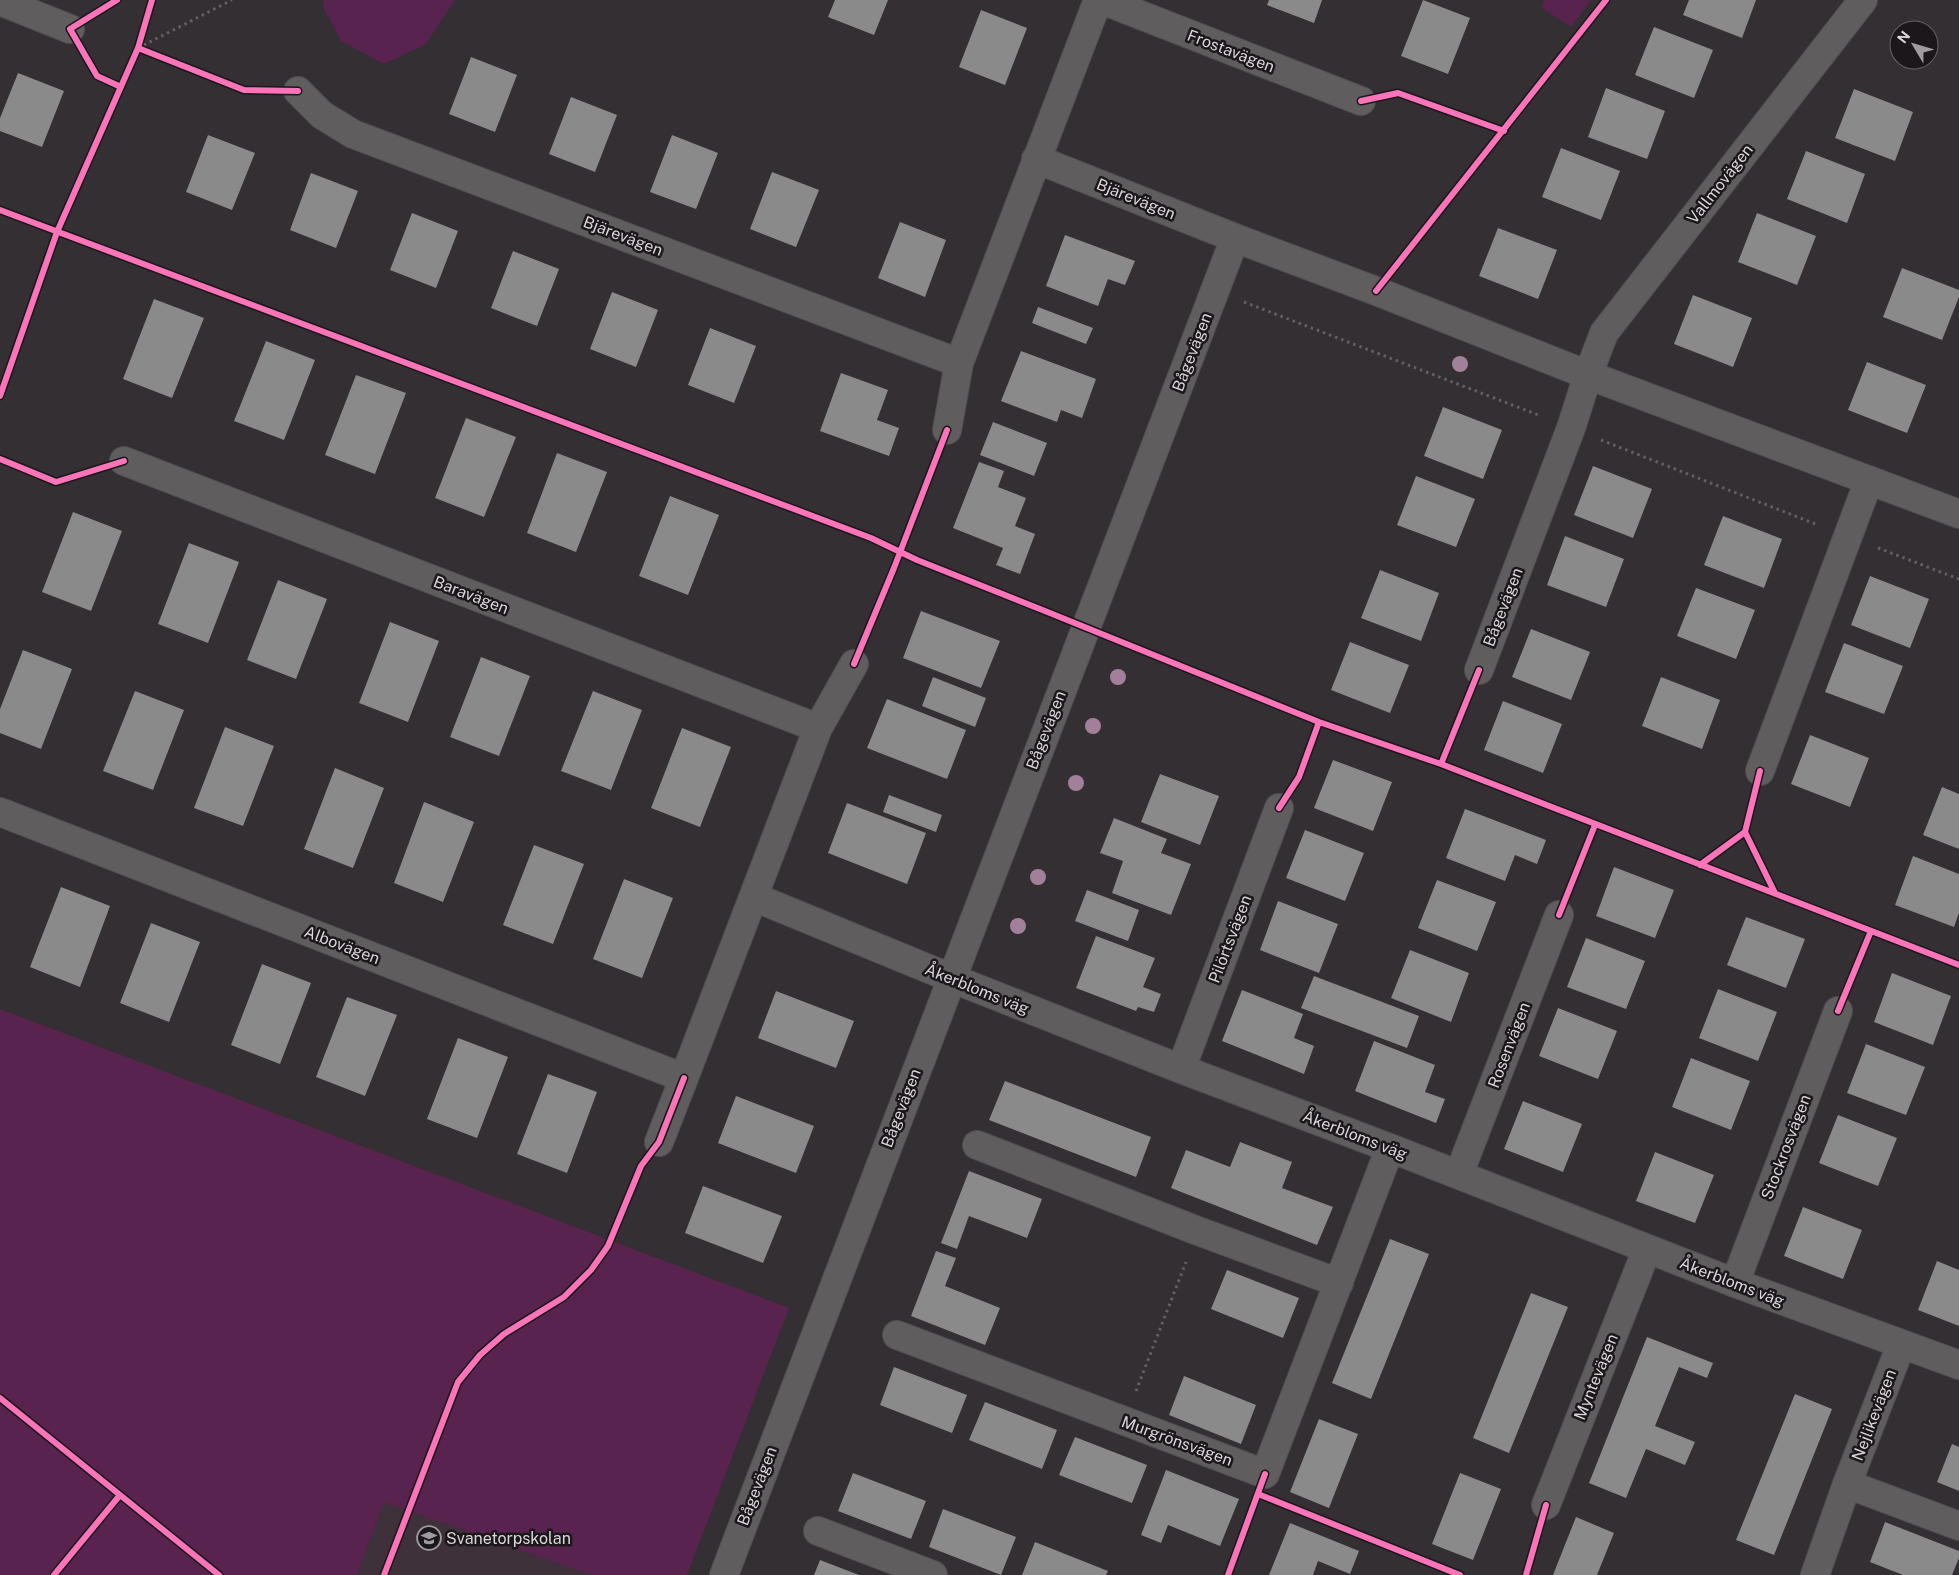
<svg xmlns="http://www.w3.org/2000/svg" width="1959" height="1575" font-family="'Public Sans',sans-serif">
	<rect width="100%" height="100%" fill="#342f32"/>
	<path fill="#3e313a" d="M384 1502 591 1575H357Z"/>
	<path fill="#58234e" d="M324 0H455L426 44 384 64 341 41 323 7Z
		M1544 0H1591L1571 27 1541 7Z
		M0 1009 789 1308 687 1575H591L384 1502 357 1575H0Z"/>
	<path fill="#8a8a8a" d="M835 0H888L874 35 828 17Z
		M1269 0H1322L1314 23 1267 5Z
		M1423 0 1470 18 1448 74 1401 56Z
		M1689 0H1756L1742 38 1683 15Z
		M981 10 1027 28 1005 85 959 67Z
		M1654 27 1713 50 1694 98 1635 75Z
		M471 57 517 75 495 132 449 114Z
		M18 73 64 91 42 147 0 131V118Z
		M1606 88 1665 111 1647 159 1588 137Z
		M1854 89 1913 112 1895 161 1835 138Z
		M571 97 617 115 595 172 549 154Z
		M208 135 255 153 232 210 186 192Z
		M672 135 718 153 696 209 650 192Z
		M1561 148 1620 171 1601 220 1542 197Z
		M1806 151 1865 174 1847 223 1787 199Z
		M772 172 819 190 796 247 750 229Z
		M311 173 358 191 336 248 290 230Z
		M412 213 458 231 436 288 390 270Z
		M1757 213 1816 236 1797 285 1738 262Z
		M900 222 946 240 925 297 878 278Z
		M1498 228 1557 250 1538 299 1479 276Z
		M1065 235 1135 261 1125 285 1108 279 1098 306 1046 286Z
		M513 251 559 269 537 326 491 308Z
		M1902 268 1959 290V297L1942 340 1883 317Z
		M612 292 658 310 636 367 590 349Z
		M1693 295 1752 318 1733 367 1674 344Z
		M154 299 204 318 172 398 123 379Z
		M1038 307 1093 328 1086 344 1032 323Z
		M710 328 756 346 734 403 688 385Z
		M266 341 315 360 284 440 234 421Z
		M1021 351 1096 379 1082 418 1061 410 1057 422 1001 401Z
		M1867 362 1926 385 1907 433 1848 410Z
		M841 373 888 390 877 420 899 428 889 456 820 431Z
		M356 375 406 393 375 474 325 455Z
		M1443 407 1502 430 1483 479 1424 456Z
		M466 418 516 437 484 517 435 498Z
		M993 422 1047 443 1034 476 980 455Z
		M557 453 607 472 576 552 527 533Z
		M979 462 1004 471 998 487 1026 498 1015 526 1035 534 1020 574 996 565 1003 548 953 528Z
		M1593 466 1652 489 1633 538 1574 515Z
		M1416 476 1475 499 1456 547 1397 525Z
		M670 496 719 515 688 595 639 576Z
		M73 512 122 531 91 611 42 592Z
		M1723 516 1782 539 1764 588 1704 565Z
		M1565 536 1624 559 1606 607 1547 585Z
		M189 543 239 562 208 643 158 624Z
		M1380 570 1439 593 1421 641 1361 618Z
		M1870 576 1929 599 1910 648 1851 625Z
		M278 580 327 599 296 679 247 660Z
		M1696 588 1755 610 1736 659 1677 636Z
		M921 611 1000 641 981 688 903 658Z
		M390 622 439 641 408 722 359 703Z
		M1531 629 1590 652 1571 700 1512 677Z
		M1350 642 1409 665 1390 713 1331 690Z
		M1844 643 1903 666 1884 714 1825 692Z
		M23 650 72 669 41 749 0 733V709Z
		M481 657 530 676 499 756 450 737Z
		M933 677 986 698 975 727 922 706Z
		M1661 677 1720 700 1702 749 1642 726Z
		M135 691 184 710 153 790 103 771Z
		M593 691 642 710 611 790 561 771Z
		M887 699 966 730 947 779 867 748Z
		M1503 701 1562 724 1543 773 1484 750Z
		M225 727 274 746 243 826 194 808Z
		M682 728 731 747 700 827 651 808Z
		M1810 735 1869 758 1850 807 1791 784Z
		M1333 760 1392 782 1373 831 1314 808Z
		M335 768 384 788 353 868 304 849Z
		M1160 774 1219 796 1200 845 1141 822Z
		M1942 787 1959 794V849L1923 835Z
		M889 795 942 815 936 832 883 812Z
		M424 802 474 822 443 902 394 883Z
		M847 803 926 833 907 884 828 853Z
		M1465 809 1546 840 1537 864 1515 855 1505 881 1446 858Z
		M1114 818 1167 839 1161 853 1191 864 1171 915 1112 893 1123 861 1100 853Z
		M1305 830 1364 853 1345 901 1286 878Z
		M534 845 584 864 553 944 503 925Z
		M1913 856 1959 874V913L1954 927 1895 905Z
		M1614 867 1674 890 1655 938 1596 916Z
		M624 879 673 898 642 978 593 959Z
		M1437 880 1496 902 1477 951 1418 928Z
		M61 887 110 906 80 987 30 967Z
		M1087 890 1139 910 1128 941 1075 921Z
		M1278 901 1338 924 1319 973 1260 950Z
		M1746 917 1805 939 1786 988 1727 965Z
		M151 923 200 942 169 1022 120 1003Z
		M1096 936 1155 958 1143 987 1161 994 1154 1012 1138 1007 1136 1011 1076 988Z
		M1586 938 1645 961 1626 1009 1567 987Z
		M1410 950 1469 973 1451 1022 1391 998Z
		M262 964 311 983 280 1064 231 1045Z
		M1892 973 1951 996 1933 1045 1874 1022Z
		M1314 976 1419 1016 1407 1048 1301 1008Z
		M1718 989 1777 1012 1758 1061 1699 1038Z
		M1242 990 1303 1014 1294 1038 1314 1046 1304 1074 1222 1041Z
		M776 991 854 1021 836 1068 758 1038Z
		M347 997 397 1015 365 1096 316 1077Z
		M1558 1008 1617 1031 1598 1079 1539 1056Z
		M458 1038 508 1057 477 1138 427 1119Z
		M1374 1041 1435 1065 1425 1092 1445 1099 1436 1123 1355 1091Z
		M1866 1044 1925 1067 1906 1115 1847 1093Z
		M1691 1058 1750 1081 1731 1130 1672 1107Z
		M548 1074 597 1092 567 1173 517 1154Z
		M1005 1081 1151 1137 1136 1177 989 1120Z
		M736 1096 814 1126 796 1173 718 1143Z
		M1523 1101 1582 1124 1563 1172 1504 1149Z
		M1838 1115 1897 1138 1878 1186 1819 1163Z
		M1240 1142 1292 1162 1282 1188 1333 1207 1317 1245 1171 1188 1186 1150 1230 1167Z
		M1655 1152 1714 1175 1695 1223 1636 1201Z
		M969 1171 1042 1199 1027 1238 969 1216 957 1249 941 1243Z
		M703 1186 782 1216 763 1263 685 1233Z
		M1803 1207 1862 1230 1843 1279 1784 1256Z
		M1390 1239 1429 1254 1371 1399 1332 1383Z
		M936 1251 956 1258 945 1286 1000 1308 985 1345 911 1316Z
		M1937 1261 1959 1270V1326L1918 1310Z
		M1227 1270 1299 1298 1283 1338 1211 1309Z
		M1531 1293 1568 1307 1509 1453 1473 1438Z
		M1647 1337 1713 1363 1707 1378 1679 1367 1655 1426 1695 1442 1685 1465 1646 1449 1626 1498 1589 1483Z
		M894 1367 967 1395 952 1433 880 1405Z
		M1184 1376 1256 1405 1241 1444 1169 1415Z
		M1795 1394 1832 1409 1774 1555 1736 1540Z
		M985 1402 1057 1430 1042 1469 969 1440Z
		M1319 1419 1358 1434 1329 1508 1290 1492Z
		M1075 1437 1147 1465 1132 1503 1059 1475Z
		M1952 1444 1959 1447V1491L1937 1482Z
		M1166 1470 1239 1499 1220 1546 1168 1525 1161 1543 1141 1535Z
		M853 1473 926 1501 911 1539 838 1511Z
		M1460 1473 1501 1489 1473 1560 1432 1544Z
		M943 1509 1016 1537 1001 1575 929 1547Z
		M1576 1517 1614 1533 1597 1575H1553Z
		M1885 1522 1959 1551V1558L1952 1575H1903L1870 1562Z
		M1290 1523 1359 1551 1350 1574 1318 1561 1313 1575H1269Z
		M1035 1542 1108 1571 1106 1575H1022Z
		M820 1560 859 1575H814Z"/>
	<g fill="none" stroke-linecap="round" stroke-linejoin="round">
		<g stroke="#514d50" stroke-width="30">
			<path id="minor" d="M1102 0 1361 101
				M0 1 70 29
				M298 91 322 115 353 134 959 363
				M1036 159 1235 238 1376 291 1588 375 1959 514
				M947 430 959 363 1098 0
				M1479 670 1571 428 1588 375 1604 333 1863 0
				M818 728 854 664
				M1760 771 1869 480
				M0 812 684 1078 818 728 124 461
				M754 897 951 978 1181 1069 1390 1148 1735 1283 1959 1365
				M1181 1069 1279 808
				M659 1142 684 1078
				M977 1145 1198 1231 1339 1283
				M1459 1174 1559 915
				M1735 1283 1838 1011
				M897 1335 1265 1474 1390 1148
				M1847 1484 1959 1526
				M1546 1505 1647 1249
				M818 1531 933 1575
				M724 1575 1235 238
				M1815 1575 1847 1484 1901 1345"/>
		</g>
		<path stroke="#646062" stroke-width="3" stroke-dasharray="2.5 4" stroke-linecap="butt" d="M138 48 232 0
			M1244 302 1541 416
			M1601 440 1818 525
			M1878 548 1959 579
			M1136 1391 1186 1262"/>
		<use href="#minor" stroke="#605d5f" stroke-width="28"/>
		<g stroke="#1b171a" stroke-width="9">
			<path id="cycleway" d="M117 0 70 29 97 76 121 87
				M138 48 244 90 298 91
				M1361 101 1398 93 1504 131
				M0 210 871 538 917 560 1045 611 1319 722 1441 764 1959 965
				M1376 291 1606 0
				M0 396 57 232 138 48 152 0
				M0 459 56 482 124 461
				M854 664 894 568 947 430
				M1441 764 1479 670
				M1279 808 1299 777 1319 722
				M1745 832 1775 893
				M1700 865 1745 832 1760 771
				M1559 915 1595 825
				M1838 1011 1871 931
				M0 1398 219 1575
				M1258 1494 1460 1575
				M54 1575 120 1495
				M384 1575 458 1382 480 1355 504 1334 564 1297 591 1270 608 1246 641 1166 659 1142 684 1078
				M1228 1575 1265 1474
				M1526 1575 1546 1505"/>
		</g>
		<use href="#cycleway" stroke="#fb73b8" stroke-width="6"/>
	</g>
	<g fill="#a38099">
		<circle cx="1460" cy="364" r="8"/>
		<circle cx="1118" cy="677" r="8"/>
		<circle cx="1093" cy="726" r="8"/>
		<circle cx="1076" cy="783" r="8"/>
		<circle cx="1038" cy="877" r="8"/>
		<circle cx="1018" cy="926" r="8"/>
	</g>
	<defs>
		<g id="school-ring" transform="scale(1.25)"><circle r="9.5" fill="#1b171a" stroke="#a19b9f" stroke-width="1.5"/><path d="M0-5L7-2L0 1L-7-2ZM-4 1L0 2.5L4 1V4Q0 6-4 4Z" fill="#a19b9f"/></g>
	</defs>
	<g fill-rule="evenodd">
		<use href="#school-ring" x="429" y="1538"/>
	</g>
	<g text-anchor="middle" dominant-baseline="central" stroke-width="5" stroke-linejoin="round" paint-order="stroke">
		<g font-size="16" fill="#dbd5d9" stroke="#1b171a">
			<text transform="translate(1231 51) rotate(21)">Frostavägen</text>
			<text transform="translate(1720 184) rotate(-52)">Vallmovägen</text>
			<text transform="translate(1136 199) rotate(22)">Bjärevägen</text>
			<text transform="translate(623 236) rotate(21)">Bjärevägen</text>
			<text transform="translate(1192 352) rotate(-69)">Bågevägen</text>
			<text transform="translate(471 595) rotate(21)">Baravägen</text>
			<text transform="translate(1503 607) rotate(-69)">Bågevägen</text>
			<text transform="translate(1046 730) rotate(-69)">Bågevägen</text>
			<text transform="translate(1230 939) rotate(-69)">Pilörtsvägen</text>
			<text transform="translate(342 945) rotate(21)">Albovägen</text>
			<text transform="translate(977 989) rotate(22)">Åkerbloms väg</text>
			<text transform="translate(1509 1045) rotate(-69)">Rosenvägen</text>
			<text transform="translate(901 1108) rotate(-69)">Bågevägen</text>
			<text transform="translate(1355 1135) rotate(21)">Åkerbloms väg</text>
			<text transform="translate(1786 1147) rotate(-69)">Stockrosvägen</text>
			<text transform="translate(1732 1282) rotate(21)">Åkerbloms väg</text>
			<text transform="translate(1596 1377) rotate(-68)">Myntevägen</text>
			<text transform="translate(1874 1415) rotate(-69)">Nejlikevägen</text>
			<text transform="translate(1177 1441) rotate(20)">Murgrönsvägen</text>
			<text transform="translate(757 1486) rotate(-69)">Bågevägen</text>
		</g>
		<g font-size="16" fill="#dbd5d9" stroke="#1b171a" text-anchor="start">
			<text x="446" y="1538">Svanetorpskolan</text>
		</g>
	</g>
	<g transform="translate(1914 45) rotate(308)"><circle r="24" fill="#1b171a" stroke="#686366"/>
	<path d="M0-4L9 19L0 12L-9 19Z" fill="#a19b9f"/>
	<text y="-8" font-size="14" font-weight="bold" text-anchor="middle" fill="#dbd5d9">N</text>
	</g>
</svg>
